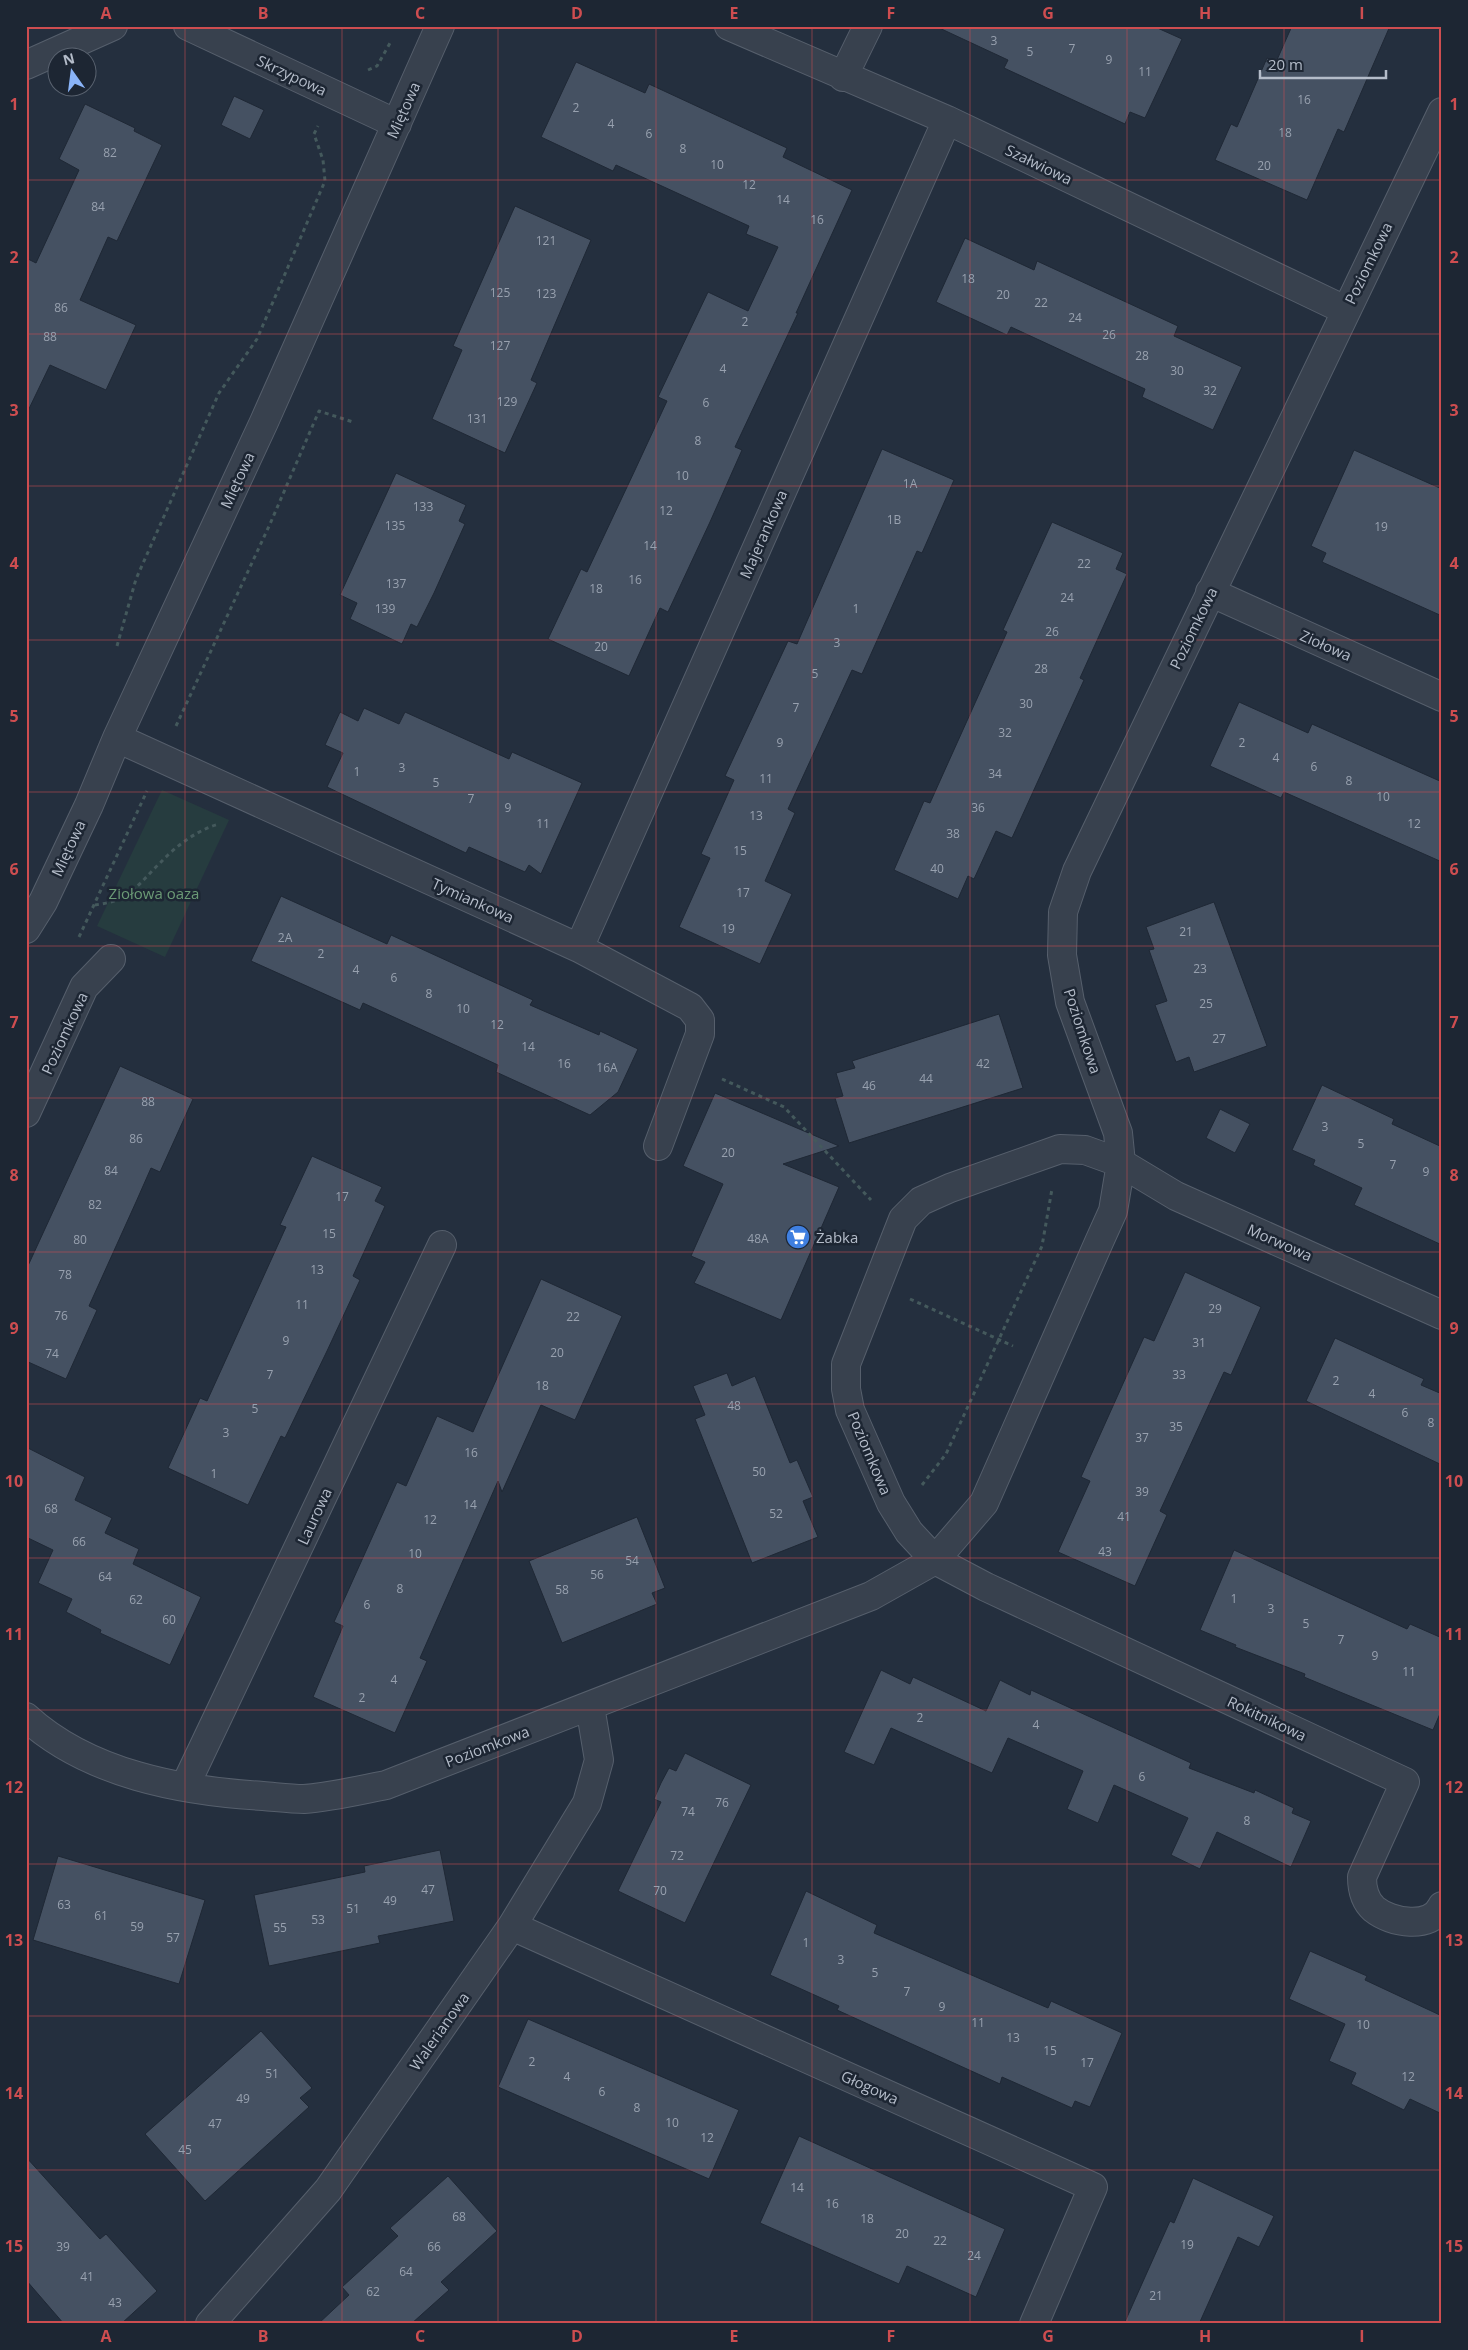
<svg xmlns="http://www.w3.org/2000/svg" width="1468" height="2350" font-family="'Open Sans',sans-serif">
	<rect width="100%" height="100%" fill="#242f3e"/>
	<path fill="#263c3f" d="M162 790 229 820 165 957 97 926Z"/>
	<path fill="#455162" stroke="#1f2835" d="M935 26H1153L1182 39 1145 118 1130 112 1125 124 1004 68 1008 60Z
		M1292 26H1390L1344 132 1338 129 1307 200 1215 160 1231 124 1237 127 1267 58 1276 62Z
		M576 62 645 93 649 84 787 148 783 157 852 190 796 313H798L735 447 742 450 710 522 668 612 660 608 629 676 548 639 581 569 587 572 635 470 667 401 658 397 708 292 748 311 778 247 746 234 749 226 616 165 613 171 541 137Z
		M234 96 264 110 250 139 221 125Z
		M85 104 135 128 134 131 162 145 117 241 108 237 80 300 136 325 106 390 50 365 26 415V258L36 263 79 170 59 159Z
		M515 206 591 240 531 380 537 383 505 453 432 419 462 350 453 346Z
		M965 238 1034 270 1037 261 1178 326 1174 336 1242 367 1213 430 1142 397 1145 389 1011 327 1007 335 936 302Z
		M882 449 954 480 922 553 917 551 862 674 852 670 788 809 795 813 765 881 792 894 760 964 679 927 710 858 701 854 734 780 725 776 788 641 797 644Z
		M1354 450 1442 489V616L1322 562 1326 553 1311 546Z
		M396 473 466 505 459 521 465 524 434 593 417 627 411 624 402 644 350 619 357 603 340 595Z
		M1052 522 1123 553 1116 569 1127 574 1080 678 1084 680 1012 838 996 831 974 879 968 876 958 899 894 870 924 801 930 803 1007 632 1003 630Z
		M1239 702 1308 733 1312 724 1442 782V862L1284 792 1281 798 1210 766Z
		M364 708 399 724 405 712 509 759 512 752 582 783 541 874 529 865 525 872 469 847 466 853 327 787 343 753 325 745 340 712 358 721Z
		M281 896 387 944 391 935 533 1000 530 1005 599 1035 600 1031 638 1049 618 1092 590 1115 496 1072 498 1065 431 1034 363 1003 360 1010 251 961Z
		M1214 902 1267 1046 1194 1072 1189 1057 1176 1062 1155 1005 1167 1001 1149 950 1154 949 1146 927Z
		M999 1014 1023 1088 849 1143 835 1098 843 1096 836 1073 855 1068 852 1061Z
		M120 1066 193 1099 160 1172 151 1168 136 1202 89 1306 97 1310 66 1379 26 1361V1270Z
		M1322 1085 1394 1119 1392 1124 1442 1147V1245L1354 1205 1362 1188 1313 1165 1315 1160 1292 1150Z
		M715 1093 839 1146 783 1164 839 1187 781 1320 694 1283 705 1262 691 1256 723 1184 683 1166Z
		M1220 1109 1250 1124 1235 1153 1206 1138Z
		M312 1156 382 1187 375 1201 385 1206 353 1276 360 1280 327 1351 285 1438 281 1436 248 1505 168 1468 200 1398 207 1401 222 1368 286 1227 280 1225Z
		M1185 1272 1261 1307 1231 1375 1224 1372 1160 1511 1167 1515 1135 1586 1058 1552 1090 1481 1081 1477 1144 1337 1154 1341Z
		M541 1279 622 1316 575 1420 541 1405 502 1492 498 1481 420 1658 427 1661 395 1733 313 1697 343 1626 334 1622 397 1482 406 1486 437 1416 473 1432Z
		M1335 1338 1424 1379 1421 1385 1442 1394V1465L1306 1401Z
		M727 1373 732 1386 755 1376 790 1463 797 1460 813 1497 803 1501 818 1537 752 1563 695 1419 705 1415 693 1386Z
		M26 1447 85 1477 75 1500 112 1518 105 1533 139 1549 133 1564 201 1597 170 1665 100 1633 101 1630 66 1612 72 1599 38 1583 53 1550 26 1537Z
		M637 1517 665 1588 652 1593 657 1604 562 1643 529 1561Z
		M1234 1550 1407 1629 1410 1624 1442 1638V1709L1433 1730 1340 1692 1304 1677 1305 1674 1235 1647 1236 1645 1200 1630Z
		M881 1670 910 1684 913 1677 986 1711 1000 1680 1030 1695 1031 1690 1191 1763 1189 1768 1254 1793 1255 1790 1294 1808 1292 1813 1311 1821 1291 1867 1217 1832 1200 1869 1171 1855 1188 1818 1114 1785 1098 1823 1067 1809 1083 1771 1008 1738 992 1773 891 1728 874 1765 844 1752Z
		M685 1753 751 1785 685 1923 618 1891 661 1802 654 1799 661 1783 669 1768 676 1771Z
		M440 1850 454 1921 378 1936 380 1943 269 1966 254 1895 365 1872 364 1866Z
		M58 1856 205 1900 179 1984 33 1940Z
		M806 1891 877 1925 874 1933 1048 2008 1051 2001 1122 2033 1090 2107 1075 2101 1072 2108 1002 2077 1000 2084 837 2010 839 2006 770 1975Z
		M1310 1951 1367 1976 1365 1980 1442 2016V2114L1410 2099 1404 2110 1351 2084 1356 2073 1329 2061 1345 2024 1289 1999Z
		M528 2019 739 2110 709 2179 498 2087Z
		M261 2031 312 2088 300 2098 309 2107 205 2201 145 2134Z
		M799 2136 1005 2229 976 2297 907 2266 899 2284 760 2223Z
		M26 2157 100 2239 106 2234 157 2291 121 2324H64L26 2280Z
		M448 2176 497 2231 441 2282 449 2290 411 2324H318L349 2295 342 2287 398 2236 390 2228Z
		M1193 2178 1274 2216 1259 2247 1238 2237 1199 2324H1124L1170 2221 1174 2223Z"/>
	<g fill="none" stroke-linecap="round" stroke-linejoin="round">
		<g stroke="#565f6c" stroke-width="30">
			<path id="minor" d="M188 26 397 124
				M729 26 947 120 1345 310
				M26 65 113 26
				M843 77 868 26
				M1210 592 1442 697
				M117 738 579 948 690 1007 700 1020V1034L658 1146
				M26 929 43 902 89 805 117 738 264 422 440 26
				M579 948 947 120
				M26 1113 84 987 111 959
				M1442 1315 1176 1196 1121 1163 1085 1150 1060 1149 950 1188 921 1201 903 1219 846 1364V1389L850 1410 891 1503 909 1532 935 1560 986 1587 1405 1782 1362 1877C1362 1889 1365 1901 1374 1909 1391 1923 1431 1930 1442 1906
				M26 1717C88 1774 181 1791 263 1796 276 1797 291 1799 304 1799 331 1797 360 1790 386 1785L871 1596 935 1560 984 1503 1099 1242 1113 1211 1121 1163 1118 1133 1070 1002 1062 955 1063 912 1077 871 1442 112
				M185 1786 442 1245
				M512 1926 1093 2187 1034 2324
				M210 2324 328 2190 512 1926 587 1803 599 1760 590 1706"/>
		</g>
		<path stroke="#44595c" stroke-width="3" stroke-dasharray="4 4" stroke-linecap="butt" d="M368 70 377 66 390 43
			M117 646 136 579 219 393 257 339 325 181 323 160 314 134 318 126
			M176 726 270 524 319 411 353 422
			M95 905C101 904 108 903 114 901 134 894 146 876 161 862 176 846 197 830 219 824
			M79 937 147 791
			M722 1079 784 1107 871 1200
			M910 1299 1013 1346
			M922 1485 946 1454 1042 1246 1052 1189"/>
		<use href="#minor" stroke="#38414e" stroke-width="28"/>
	</g>
	<path fill="none" stroke="#ce4d50" stroke-width="1" stroke-opacity="0.55" d="M185 26V2324M342 26V2324M498 26V2324M656 26V2324M812 26V2324M970 26V2324M1127 26V2324M1284 26V2324M26 180H1442M26 334H1442M26 486H1442M26 640H1442M26 792H1442M26 946H1442M26 1098H1442M26 1252H1442M26 1404H1442M26 1558H1442M26 1710H1442M26 1864H1442M26 2016H1442M26 2170H1442"/>
	<defs>
		<g id="supermarket-disc" transform="scale(1.25)"><circle r="9.5" fill="#3f7fe0" stroke="#1d2633"/><path d="M-6-5.5h2.5l.6 2H6L4.5 2H-2.5L-4.4-4H-6ZM-1.5 3.2a1.3 1.3 0 1 0 .1 0ZM3 3.2a1.3 1.3 0 1 0 .1 0Z" fill="#fff"/></g>
	</defs>
	<g fill-rule="evenodd">
		<use href="#supermarket-disc" x="798" y="1237"/>
	</g>
	<g text-anchor="middle" dominant-baseline="central" stroke-width="5" stroke-linejoin="round" paint-order="stroke">
		<g font-size="12" fill="#98a1af">
			<text x="994" y="40">3</text>
			<text x="1072" y="48">7</text>
			<text x="1030" y="51">5</text>
			<text x="1109" y="59">9</text>
			<text x="1145" y="71">11</text>
			<text x="1304" y="99">16</text>
			<text x="576" y="107">2</text>
			<text x="611" y="123">4</text>
			<text x="1285" y="132">18</text>
			<text x="649" y="133">6</text>
			<text x="683" y="148">8</text>
			<text x="110" y="152">82</text>
			<text x="717" y="164">10</text>
			<text x="1264" y="165">20</text>
			<text x="749" y="184">12</text>
			<text x="783" y="199">14</text>
			<text x="98" y="206">84</text>
			<text x="817" y="219">16</text>
			<text x="546" y="240">121</text>
			<text x="968" y="278">18</text>
			<text x="500" y="292">125</text>
			<text x="546" y="293">123</text>
			<text x="1003" y="294">20</text>
			<text x="1041" y="302">22</text>
			<text x="61" y="307">86</text>
			<text x="1075" y="317">24</text>
			<text x="745" y="321">2</text>
			<text x="1109" y="334">26</text>
			<text x="50" y="336">88</text>
			<text x="500" y="345">127</text>
			<text x="1142" y="355">28</text>
			<text x="723" y="368">4</text>
			<text x="1177" y="370">30</text>
			<text x="1210" y="390">32</text>
			<text x="507" y="401">129</text>
			<text x="706" y="402">6</text>
			<text x="477" y="418">131</text>
			<text x="698" y="440">8</text>
			<text x="682" y="475">10</text>
			<text x="910" y="483">1A</text>
			<text x="423" y="506">133</text>
			<text x="666" y="510">12</text>
			<text x="894" y="519">1B</text>
			<text x="395" y="525">135</text>
			<text x="1381" y="526">19</text>
			<text x="650" y="545">14</text>
			<text x="1084" y="563">22</text>
			<text x="635" y="579">16</text>
			<text x="396" y="583">137</text>
			<text x="596" y="588">18</text>
			<text x="1067" y="597">24</text>
			<text x="385" y="608">139</text>
			<text x="856" y="608">1</text>
			<text x="1052" y="631">26</text>
			<text x="837" y="642">3</text>
			<text x="601" y="646">20</text>
			<text x="1041" y="668">28</text>
			<text x="815" y="673">5</text>
			<text x="1026" y="703">30</text>
			<text x="796" y="707">7</text>
			<text x="1005" y="732">32</text>
			<text x="780" y="742">9</text>
			<text x="1242" y="742">2</text>
			<text x="1276" y="757">4</text>
			<text x="1314" y="766">6</text>
			<text x="402" y="767">3</text>
			<text x="357" y="771">1</text>
			<text x="995" y="773">34</text>
			<text x="766" y="778">11</text>
			<text x="1349" y="780">8</text>
			<text x="436" y="782">5</text>
			<text x="1383" y="796">10</text>
			<text x="471" y="798">7</text>
			<text x="508" y="807">9</text>
			<text x="978" y="807">36</text>
			<text x="756" y="815">13</text>
			<text x="543" y="823">11</text>
			<text x="1414" y="823">12</text>
			<text x="953" y="833">38</text>
			<text x="740" y="850">15</text>
			<text x="937" y="868">40</text>
			<text x="743" y="892">17</text>
			<text x="728" y="928">19</text>
			<text x="1186" y="931">21</text>
			<text x="285" y="937">2A</text>
			<text x="321" y="953">2</text>
			<text x="1200" y="968">23</text>
			<text x="356" y="969">4</text>
			<text x="394" y="977">6</text>
			<text x="429" y="993">8</text>
			<text x="1206" y="1003">25</text>
			<text x="463" y="1008">10</text>
			<text x="497" y="1024">12</text>
			<text x="1219" y="1038">27</text>
			<text x="528" y="1046">14</text>
			<text x="564" y="1063">16</text>
			<text x="983" y="1063">42</text>
			<text x="607" y="1067">16A</text>
			<text x="926" y="1078">44</text>
			<text x="869" y="1085">46</text>
			<text x="148" y="1101">88</text>
			<text x="1325" y="1126">3</text>
			<text x="136" y="1138">86</text>
			<text x="1361" y="1143">5</text>
			<text x="728" y="1152">20</text>
			<text x="1393" y="1164">7</text>
			<text x="111" y="1170">84</text>
			<text x="1426" y="1171">9</text>
			<text x="342" y="1196">17</text>
			<text x="95" y="1204">82</text>
			<text x="329" y="1233">15</text>
			<text x="758" y="1238">48A</text>
			<text x="80" y="1239">80</text>
			<text x="317" y="1269">13</text>
			<text x="65" y="1274">78</text>
			<text x="302" y="1304">11</text>
			<text x="1215" y="1308">29</text>
			<text x="61" y="1315">76</text>
			<text x="573" y="1316">22</text>
			<text x="286" y="1340">9</text>
			<text x="1199" y="1342">31</text>
			<text x="557" y="1352">20</text>
			<text x="52" y="1353">74</text>
			<text x="270" y="1374">7</text>
			<text x="1179" y="1374">33</text>
			<text x="1336" y="1380">2</text>
			<text x="542" y="1385">18</text>
			<text x="1372" y="1393">4</text>
			<text x="734" y="1405">48</text>
			<text x="255" y="1408">5</text>
			<text x="1405" y="1412">6</text>
			<text x="1431" y="1422">8</text>
			<text x="1176" y="1426">35</text>
			<text x="226" y="1432">3</text>
			<text x="1142" y="1437">37</text>
			<text x="471" y="1452">16</text>
			<text x="759" y="1471">50</text>
			<text x="214" y="1473">1</text>
			<text x="1142" y="1491">39</text>
			<text x="470" y="1504">14</text>
			<text x="51" y="1508">68</text>
			<text x="776" y="1513">52</text>
			<text x="1124" y="1516">41</text>
			<text x="430" y="1519">12</text>
			<text x="79" y="1541">66</text>
			<text x="1105" y="1551">43</text>
			<text x="415" y="1553">10</text>
			<text x="632" y="1560">54</text>
			<text x="597" y="1574">56</text>
			<text x="105" y="1576">64</text>
			<text x="400" y="1588">8</text>
			<text x="562" y="1589">58</text>
			<text x="1234" y="1598">1</text>
			<text x="136" y="1599">62</text>
			<text x="367" y="1604">6</text>
			<text x="1271" y="1608">3</text>
			<text x="169" y="1619">60</text>
			<text x="1306" y="1623">5</text>
			<text x="1341" y="1639">7</text>
			<text x="1375" y="1655">9</text>
			<text x="1409" y="1671">11</text>
			<text x="394" y="1679">4</text>
			<text x="362" y="1697">2</text>
			<text x="920" y="1717">2</text>
			<text x="1036" y="1724">4</text>
			<text x="1142" y="1776">6</text>
			<text x="722" y="1802">76</text>
			<text x="688" y="1811">74</text>
			<text x="1247" y="1820">8</text>
			<text x="677" y="1855">72</text>
			<text x="428" y="1889">47</text>
			<text x="660" y="1890">70</text>
			<text x="390" y="1900">49</text>
			<text x="64" y="1904">63</text>
			<text x="353" y="1908">51</text>
			<text x="101" y="1915">61</text>
			<text x="318" y="1919">53</text>
			<text x="137" y="1926">59</text>
			<text x="280" y="1927">55</text>
			<text x="173" y="1937">57</text>
			<text x="806" y="1942">1</text>
			<text x="841" y="1959">3</text>
			<text x="875" y="1972">5</text>
			<text x="907" y="1991">7</text>
			<text x="942" y="2006">9</text>
			<text x="978" y="2022">11</text>
			<text x="1363" y="2024">10</text>
			<text x="1013" y="2037">13</text>
			<text x="1050" y="2050">15</text>
			<text x="532" y="2061">2</text>
			<text x="1087" y="2062">17</text>
			<text x="272" y="2073">51</text>
			<text x="567" y="2076">4</text>
			<text x="1408" y="2076">12</text>
			<text x="602" y="2091">6</text>
			<text x="243" y="2098">49</text>
			<text x="637" y="2107">8</text>
			<text x="672" y="2122">10</text>
			<text x="215" y="2123">47</text>
			<text x="707" y="2137">12</text>
			<text x="185" y="2149">45</text>
			<text x="797" y="2187">14</text>
			<text x="832" y="2203">16</text>
			<text x="459" y="2216">68</text>
			<text x="867" y="2218">18</text>
			<text x="902" y="2233">20</text>
			<text x="940" y="2240">22</text>
			<text x="1187" y="2244">19</text>
			<text x="63" y="2246">39</text>
			<text x="434" y="2246">66</text>
			<text x="974" y="2255">24</text>
			<text x="406" y="2271">64</text>
			<text x="87" y="2276">41</text>
			<text x="373" y="2291">62</text>
			<text x="1156" y="2295">21</text>
			<text x="115" y="2302">43</text>
		</g>
		<g font-size="15" fill="#b4bcc9" stroke="#1d2633">
			<text transform="translate(292 75) rotate(25)">Skrzypowa</text>
			<text transform="translate(403 110) rotate(-66)">Miętowa</text>
			<text transform="translate(1039 164) rotate(26)">Szałwiowa</text>
			<text transform="translate(1368 263) rotate(-64)">Poziomkowa</text>
			<text transform="translate(237 480) rotate(-65)">Miętowa</text>
			<text transform="translate(763 534) rotate(-66)">Majerankowa</text>
			<text transform="translate(1193 628) rotate(-64)">Poziomkowa</text>
			<text transform="translate(1326 645) rotate(24)">Ziołowa</text>
			<text transform="translate(68 848) rotate(-65)">Miętowa</text>
			<text transform="translate(473 900) rotate(24)">Tymiankowa</text>
			<text transform="translate(1083 1031) rotate(72)">Poziomkowa</text>
			<text transform="translate(64 1033) rotate(-65)">Poziomkowa</text>
			<text transform="translate(1280 1242) rotate(24)">Morwowa</text>
			<text transform="translate(870 1453) rotate(67)">Poziomkowa</text>
			<text transform="translate(314 1516) rotate(-65)">Laurowa</text>
			<text transform="translate(1267 1718) rotate(25)">Rokitnikowa</text>
			<text transform="translate(487 1746) rotate(-21)">Poziomkowa</text>
			<text transform="translate(439 2031) rotate(-55)">Walerianowa</text>
			<text transform="translate(870 2087) rotate(24)">Głogowa</text>
		</g>
		<g font-size="15" fill="#6b9a76" stroke="#1d2633">
			<text x="154" y="893">Ziołowa oaza</text>
		</g>
		<g font-size="15" fill="#b4bcc9" stroke="#1d2633" text-anchor="start">
			<text x="816" y="1237">Żabka</text>
		</g>
	</g>
	<rect width="1468" height="2350" fill="none" stroke="#1d2633" stroke-width="55"/>
	<g transform="translate(72 72) rotate(346)"><circle r="24" fill="#1d2633" stroke="#59626f"/>
	<path d="M0-4L9 19L0 12L-9 19Z" fill="#8ab4f8"/>
	<text y="-8" font-size="14" font-weight="bold" text-anchor="middle" fill="#b4bcc9">N</text>
	</g>
	<path d="M1260 70v8h126v-8" fill="none" stroke="#b4bcc9" stroke-width="2.5"/>
	<text x="1268" y="70" font-size="15" fill="#b4bcc9" stroke="#1d2633" stroke-width="4" paint-order="stroke">20 m</text>
	<rect x="28" y="28" width="1412" height="2294" fill="none" stroke="#ce4d50" stroke-width="2"/>
	<g font-size="16" text-anchor="middle" font-weight="bold" fill="#ce4d50">
		<text x="106" y="19">A</text>
		<text x="263" y="19">B</text>
		<text x="420" y="19">C</text>
		<text x="577" y="19">D</text>
		<text x="734" y="19">E</text>
		<text x="891" y="19">F</text>
		<text x="1048" y="19">G</text>
		<text x="1205" y="19">H</text>
		<text x="1362" y="19">I</text>
		<text x="14" y="110">1</text>
		<text x="1454" y="110">1</text>
		<text x="14" y="263">2</text>
		<text x="1454" y="263">2</text>
		<text x="14" y="416">3</text>
		<text x="1454" y="416">3</text>
		<text x="14" y="569">4</text>
		<text x="1454" y="569">4</text>
		<text x="14" y="722">5</text>
		<text x="1454" y="722">5</text>
		<text x="14" y="875">6</text>
		<text x="1454" y="875">6</text>
		<text x="14" y="1028">7</text>
		<text x="1454" y="1028">7</text>
		<text x="14" y="1181">8</text>
		<text x="1454" y="1181">8</text>
		<text x="14" y="1334">9</text>
		<text x="1454" y="1334">9</text>
		<text x="14" y="1487">10</text>
		<text x="1454" y="1487">10</text>
		<text x="14" y="1640">11</text>
		<text x="1454" y="1640">11</text>
		<text x="14" y="1793">12</text>
		<text x="1454" y="1793">12</text>
		<text x="14" y="1946">13</text>
		<text x="1454" y="1946">13</text>
		<text x="14" y="2099">14</text>
		<text x="1454" y="2099">14</text>
		<text x="14" y="2252">15</text>
		<text x="1454" y="2252">15</text>
		<text x="106" y="2342">A</text>
		<text x="263" y="2342">B</text>
		<text x="420" y="2342">C</text>
		<text x="577" y="2342">D</text>
		<text x="734" y="2342">E</text>
		<text x="891" y="2342">F</text>
		<text x="1048" y="2342">G</text>
		<text x="1205" y="2342">H</text>
		<text x="1362" y="2342">I</text>
	</g>
</svg>
